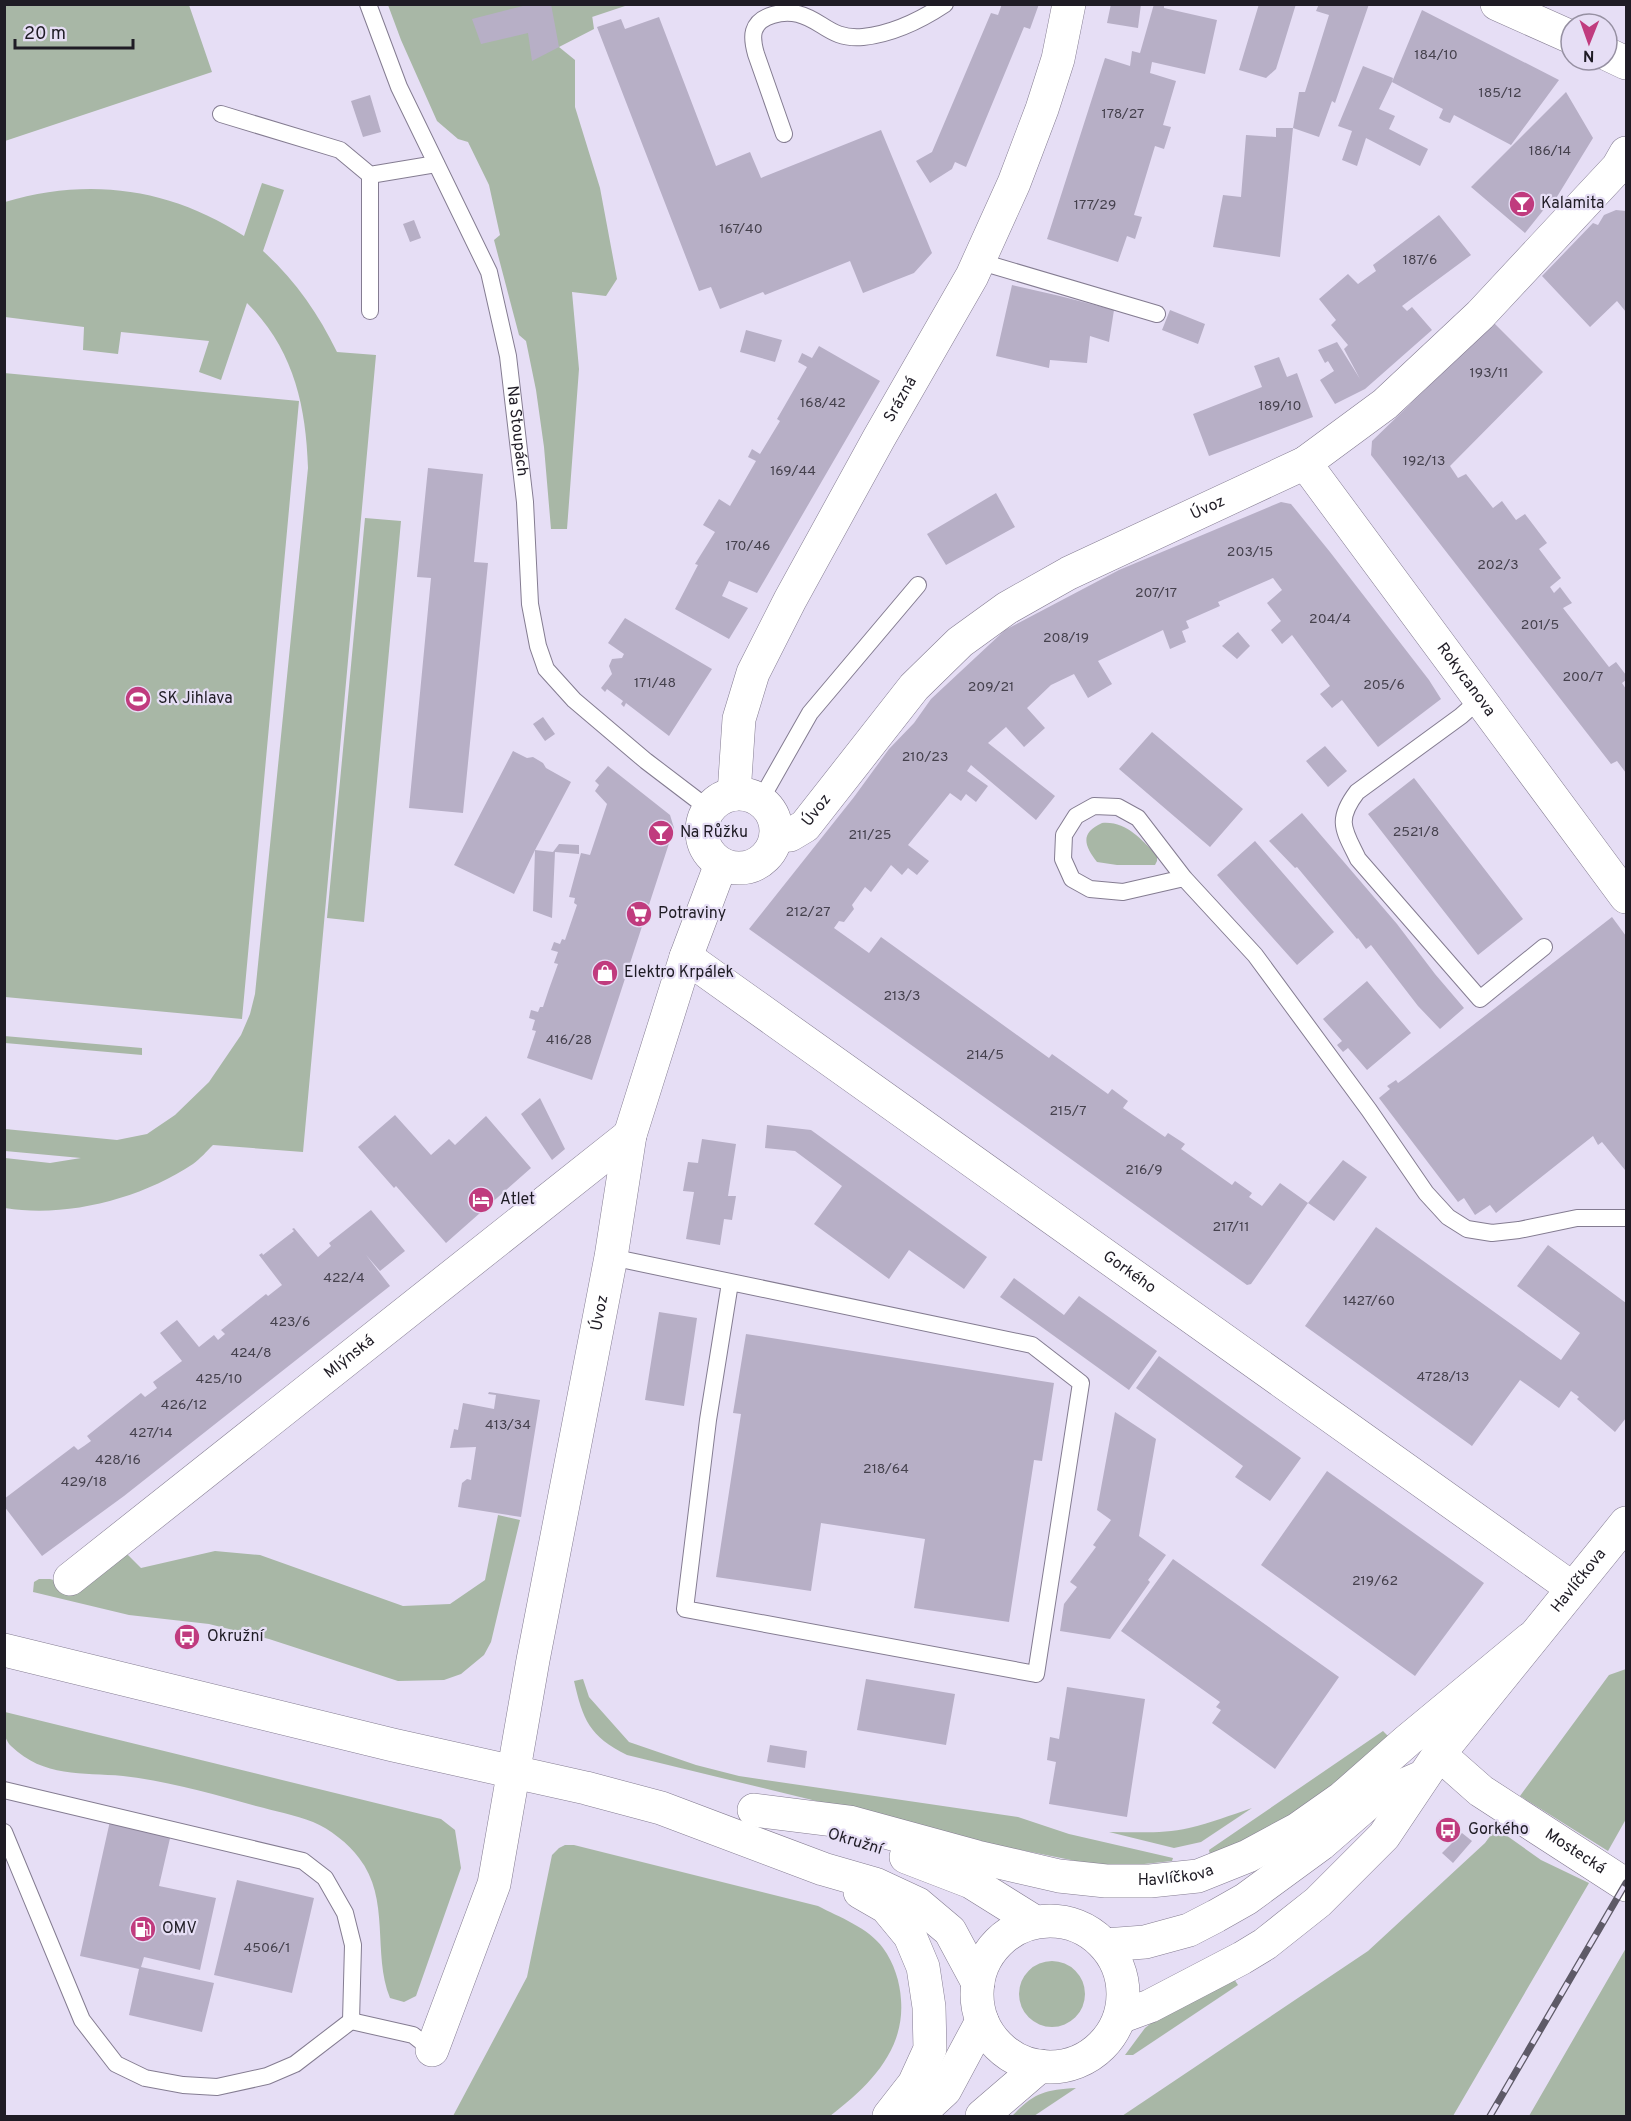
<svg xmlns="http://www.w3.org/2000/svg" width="1631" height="2121" font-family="Overpass,sans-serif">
	<rect width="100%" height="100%" fill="#e6def5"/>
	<path fill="#a8b7a6" d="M4 5H189L212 72 5 141Z
		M388 5H628L592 17V15L594 29 559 47 575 60V107L600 188 617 279 606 296 572 292 579 369 567 529H551L544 447 536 390 526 341 519 335 494 240 500 235 489 185 468 142 458 139 437 121 401 40Z
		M262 183 284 190 263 251C295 280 318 313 337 352L376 355 303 1152 213 1145C207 1151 200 1159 193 1164 140 1199 67 1218 5 1208V1158L50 1163 81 1158 5 1151V1129L117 1140 147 1134 175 1115 209 1082 241 1035 250 1014 255 994 308 468C306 404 293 349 247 303L221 380 199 372 209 341 121 332 118 354 83 350 84 327 5 317V202C89 177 170 188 244 236Z
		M4 373 299 401 242 1019 5 997Z
		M365 518 401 521 364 922 327 918Z
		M1102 823C1127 821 1140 839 1157 855V861L1155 865H1117L1097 862C1084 845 1080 833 1102 823Z
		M4 1036 142 1048V1055L5 1043Z
		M498 1515 520 1520 491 1642 484 1655 461 1674 444 1680 398 1681 269 1639 209 1624 129 1615 33 1592 34 1582 39 1579H50L66 1583 125 1552 141 1568 215 1551 260 1555 403 1606 450 1604 485 1580Z
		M1626 1669V1819L1608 1851 1520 1796 1609 1675Z
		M583 1679 589 1697 629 1742 696 1765 739 1776 1018 1817 1069 1834 1173 1858 1172 1861 1135 1865H1102L1076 1861 1001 1846 627 1755C589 1736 583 1720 574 1681Z
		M5 1712 441 1819 455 1830 461 1868 416 1996 404 2002 390 1998C372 1953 391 1899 359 1858 349 1844 330 1829 313 1822 295 1815 275 1811 256 1806 213 1794 168 1781 123 1776 82 1772 44 1778 11 1746 2 1737 4 1724 5 1712Z
		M1383 1731 1390 1738 1296 1816 1210 1856 1209 1850Z
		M1252 1808 1201 1842 1174 1848 1109 1832C1136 1832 1163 1834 1189 1828 1211 1823 1231 1815 1252 1808Z
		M1496 1828 1541 1860 1589 1883 1453 2116H1122L1368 1951 1485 1843Z
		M565 1845H574L818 1906C839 1917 869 1928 883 1948 894 1963 900 1982 901 2000 905 2051 868 2087 830 2116H453L527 1977 552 1855 559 1848Z
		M1626 1948V2116H1529Z
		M1019 1994a33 33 0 1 1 66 0a33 33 0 1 1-66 0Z
		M1234 1979 1238 1985 1133 2055H1125L1145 2028 1159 2017Z
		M1076 2088 1034 2116H1012C1034 2093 1044 2090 1076 2088Z"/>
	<path fill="#b7afc6" d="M523 4H551L559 47 532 61 528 33 481 44 472 19 523 6Z
		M1002 4H1039L1030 29 1024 27 966 167 955 162 952 169 930 183 916 161 932 152 991 13 998 15Z
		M1111 4H1141L1138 28 1107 23Z
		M1154 4H1164V8L1217 20 1205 74 1152 62 1150 73 1176 81 1163 125 1171 127 1164 149 1155 146 1134 215 1142 217 1135 239 1127 236 1118 262 1047 239 1105 58 1130 66 1132 51 1140 53Z
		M1259 4H1296L1276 69 1266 78 1239 70Z
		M1319 4H1369L1335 103 1332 101 1319 137 1293 128 1280 257 1213 247 1223 195 1241 197 1246 135 1276 137V128H1293L1299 92H1305L1329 15 1316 11Z
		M1422 10 1559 80 1511 145 1454 115 1450 123 1444 121 1439 118 1443 109 1392 82 1379 109 1395 116 1389 129 1428 149 1420 166 1366 138 1357 166 1342 160 1352 131 1338 126 1363 66 1393 78 1392 82Z
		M659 17 716 166 750 152 761 178 881 130 932 253 914 273 863 293 850 261 765 295 763 292 720 309 711 287 699 291 597 27 621 19 625 29Z
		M1566 92 1593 138 1555 200 1553 198 1525 233 1471 187Z
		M370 95 381 132 363 137 351 101Z
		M1616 210 1626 211V312L1617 301 1590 327 1542 276 1593 223 1598 225 1604 215Z
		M1439 215 1471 255 1402 306 1407 311 1412 307 1432 330 1365 389 1335 404 1320 380 1334 371 1328 361 1325 363 1318 350 1337 342 1360 379 1344 349 1348 345 1331 325 1336 320 1319 299 1348 274 1358 284 1376 271 1373 265Z
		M414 220 421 238 410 242 403 224Z
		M1012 285 1060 296 1114 310 1109 342 1090 336 1087 363 1050 360 1049 368 996 356Z
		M1170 310 1205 324 1198 344 1162 330Z
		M1494 323 1543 372 1450 466 1458 478 1466 474 1493 508 1502 501 1516 520 1525 514 1547 543 1539 549 1561 578 1550 587 1554 593 1560 587 1572 603 1563 608 1609 667 1616 662 1626 675V680L1622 683 1626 689V773L1617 761 1611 764 1371 455 1372 441Z
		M746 330 782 340 775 362 740 352Z
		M819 346 880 381 757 593 729 581 722 596 748 608 729 639 675 609 698 565 695 564 715 532 703 525 719 499 730 506 756 461 748 457 752 449 760 454 780 421 777 419 807 367 798 362 802 353 812 358Z
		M1279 357 1287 377 1297 373 1313 417 1209 456 1193 414 1262 387 1254 366Z
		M428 468 483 474 474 562 488 563 463 813 409 808 431 578 417 577Z
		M996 493 1015 527 946 565 927 534Z
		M1281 502 1291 504 1330 552 1429 680 1441 699 1378 747 1342 700 1332 708 1320 694 1330 686 1292 635 1282 644 1271 630 1281 621 1267 603 1282 590 1273 578 1218 602 1220 606 1186 621 1189 628 1182 631 1186 642 1170 649 1163 630 1098 661 1112 684 1088 698 1074 674 1051 685 1027 708 1045 728 1024 747 1006 727 988 743 1055 796 1036 820 971 765 967 771 988 786 976 802 966 794 961 801 950 793 908 845 929 861 917 875 908 868 902 875 891 865 871 892 865 887 852 905 854 909 844 922 839 921 834 928 869 953 881 937 1049 1058 1052 1054 1108 1094 1112 1089 1128 1101 1123 1108 1165 1137 1168 1133 1185 1144 1181 1149 1232 1185 1235 1181 1252 1193 1249 1197 1262 1206 1280 1183 1308 1203 1251 1284 1247 1285 749 929 854 797 889 749 914 723 931 699 1005 630 1119 570Z
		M625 618 712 669 669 736 626 703 624 707 621 704 623 701 607 689 605 692 601 688 612 674 609 666 612 659 622 658 624 654 608 643Z
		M1238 632 1250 646 1237 659 1222 646Z
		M543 717 555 734 545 741 533 724Z
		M1152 732 1243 809 1210 847 1119 769Z
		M1325 746 1347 771 1328 787 1306 761Z
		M513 751 527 758 533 757 543 763 546 768 571 782 535 850 553 852 559 844 579 845V854L555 852 552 918 533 911 535 850 514 894 454 865Z
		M608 766 670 815 674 828 592 1080 527 1058 536 1031 532 1030 535 1020 529 1018 531 1010 538 1012 540 1007H543L549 989 558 964 554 963 558 952 551 950 554 942 560 944 562 939 565 940 577 905 574 903 575 898 569 897 581 853 590 855 607 804 595 791 599 785 595 781Z
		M1414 778 1523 919 1478 955 1368 814Z
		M1302 813 1397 924 1435 974 1464 1008 1440 1029 1418 1006 1371 945 1366 949 1358 938 1357 939 1297 867 1295 868 1269 841Z
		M1255 841 1334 932 1297 965 1217 875Z
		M1612 917 1626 936V1169L1625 1170 1602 1142 1598 1145 1593 1136 1496 1213 1490 1205 1475 1215 1464 1198 1458 1202 1379 1098 1390 1089 1387 1086 1396 1080 1398 1083 1405 1078Z
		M1367 981 1411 1033 1367 1070 1348 1048 1343 1052 1337 1045 1342 1041 1323 1019Z
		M540 1098 565 1149 552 1160 521 1114Z
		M395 1115 431 1155 449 1139 455 1145 486 1116 531 1168 446 1243 396 1186 394 1188 358 1147Z
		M767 1125 811 1130 987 1257 964 1289 909 1250 889 1279 814 1224 842 1186 795 1151 765 1148Z
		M702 1139 736 1144 728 1196H736L732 1220 724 1219 720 1245 686 1239 694 1192 683 1191 688 1162 698 1163Z
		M1343 1160 1367 1177 1334 1221 1308 1203Z
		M371 1210 405 1251 380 1271 366 1255 390 1286 124 1496 42 1556 4 1506V1499L74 1446 78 1450 84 1446 91 1441 87 1436 141 1393 145 1397 157 1388 153 1382 182 1361 160 1333 177 1320 199 1347 214 1335 218 1340 225 1334 221 1330 266 1294 268 1296 282 1285 259 1255 262 1253 263 1255 294 1231 292 1229 294 1228 318 1257 331 1246 329 1243Z
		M1376 1227 1561 1360 1580 1333 1517 1286 1548 1245 1626 1303V1418L1615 1432 1577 1399 1579 1397 1571 1391 1559 1408 1520 1380 1472 1446 1305 1326Z
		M1014 1278 1064 1315 1079 1296 1157 1351 1129 1390 1000 1297Z
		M659 1312 697 1318 684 1406 645 1400Z
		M746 1334 1054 1383 1042 1461 1034 1460 1009 1622 914 1608 925 1539 821 1523 811 1591 716 1577 741 1414 733 1413Z
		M1159 1356 1301 1458 1270 1501 1235 1477 1243 1466 1136 1388Z
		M489 1392 540 1400 521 1517 458 1507 462 1483 467 1479 471 1480 476 1447 450 1448 454 1429 458 1430 463 1403 494 1409 496 1395 488 1394Z
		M1115 1412 1156 1439 1139 1536 1166 1555 1148 1580 1150 1582 1110 1639 1060 1631 1064 1604 1077 1587 1070 1582 1096 1547 1093 1545 1111 1520 1097 1510Z
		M1327 1471 1484 1583 1415 1676 1261 1565Z
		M1173 1559 1339 1677 1275 1769 1212 1723 1221 1710 1216 1707 1220 1702 1121 1631Z
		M866 1679 955 1694 946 1745 857 1730Z
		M1067 1687 1145 1699 1127 1817 1049 1804 1056 1762 1047 1760 1050 1737 1059 1739Z
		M770 1745 807 1751 805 1768 767 1762Z
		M110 1821 171 1834 159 1886 216 1898 200 1970 144 1957 141 1967 214 1983 202 2032 129 2015 139 1969 80 1956Z
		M1462 1833 1472 1841 1453 1863 1442 1853Z
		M237 1880 314 1898 292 1993 214 1975Z"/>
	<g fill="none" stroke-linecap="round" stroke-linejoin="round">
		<g stroke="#847c91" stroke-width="18">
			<g id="service">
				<path id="s1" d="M368 4 399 87 489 272 508 356 525 502 530 604 538 646 546 669 574 700 646 761 709 809"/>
				<path d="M221 114 340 150 370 175 436 164"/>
				<path d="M784 134 756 54C754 47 752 38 754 31 759 14 784 11 798 14 823 20 830 40 863 37 891 34 921 20 945 4"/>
				<path d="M370 175V311"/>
				<path d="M978 261 1157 314"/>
				<path d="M1480 699 1461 716 1357 792C1335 821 1344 830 1358 859L1480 999 1544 947"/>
				<path d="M760 801 810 713 918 585"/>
				<path d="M1184 878 1123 892 1090 889 1072 879 1063 859 1064 835 1076 816 1094 806 1118 807 1138 818 1184 878 1255 955 1369 1110 1426 1193 1448 1217 1467 1229 1492 1233 1519 1230 1577 1218H1626"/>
				<path d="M611 1257 1032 1345 1081 1383 1036 1674 685 1609 708 1420 730 1283"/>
				<path d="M4 1790 303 1861 325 1878 345 1913 353 1945 351 2021"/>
				<path d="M4 1832 82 2020 116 2064 145 2078 183 2085 217 2087 267 2076 295 2064 351 2021"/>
				<path d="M351 2021 413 2035 432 2050"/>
			</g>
		</g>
		<g stroke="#847c91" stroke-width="34">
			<g id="minor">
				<path d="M1497 4 1571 37"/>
				<path d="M1607 54 1626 63"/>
				<path id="s2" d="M1305 463 1626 897"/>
				<circle cx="739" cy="831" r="37"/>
				<path id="s3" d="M734 794 739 719 753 673 790 600 879 438 972 276 1014 183 1042 109 1058 59 1069 4"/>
				<path id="s4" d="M776 836 790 835 805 826 914 687 960 642 1007 608 1069 573 1305 463 1385 404 1480 315 1618 167 1626 153"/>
				<path id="s5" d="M686 957 1572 1588"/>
				<path id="s6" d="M70 1579 630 1135"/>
				<path id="s7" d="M1439 1754 1481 1791 1626 1885"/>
				<path id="s8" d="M432 2050 494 1884 533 1660 611 1257 630 1135 686 957 721 864"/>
			</g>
		</g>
		<g stroke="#847c91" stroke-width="34">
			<g id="tertiary">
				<path d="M4 1650 393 1745 586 1788 661 1808 823 1869 875 1884 918 1904 950 1931 978 1983"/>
				<path id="s9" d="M754 1810 849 1822 977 1857 1059 1876 1106 1881H1150L1198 1876 1248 1856 1298 1829 1342 1798 1408 1740 1530 1639"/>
				<path d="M906 1857 971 1882 1035 1922"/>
				<path d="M860 1892 886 1907 910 1936 923 1967 929 2007 930 2049 914 2084 889 2116"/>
				<circle cx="1050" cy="1994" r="73"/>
				<path d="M1105 1945 1145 1942 1189 1930 1216 1916 1246 1899 1321 1844 1374 1798 1422 1777"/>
				<path id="s10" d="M1120 2017 1150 2006 1242 1958 1265 1944 1318 1902 1384 1836 1439 1754 1626 1523"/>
				<path d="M917 2116 945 2090 982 2021"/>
				<path d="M982 2116 1040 2066"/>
			</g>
		</g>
		<use href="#service" stroke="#fff" stroke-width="16"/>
		<use href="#minor" stroke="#fff" stroke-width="33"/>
		<use href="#tertiary" stroke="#fff" stroke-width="33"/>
		<g stroke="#5e5a67" stroke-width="7">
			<path id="rail" d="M1490 2116 1626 1883"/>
		</g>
		<use href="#rail" stroke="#e6def5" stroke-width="4.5" stroke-dasharray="14" stroke-linecap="butt"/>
	</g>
	<defs>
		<g id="bar-disc" transform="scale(1.35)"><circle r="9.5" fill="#c03b7e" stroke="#e6def5"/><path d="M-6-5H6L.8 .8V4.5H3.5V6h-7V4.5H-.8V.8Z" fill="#fff"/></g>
		<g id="stadium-disc" transform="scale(1.35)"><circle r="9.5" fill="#c03b7e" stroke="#e6def5"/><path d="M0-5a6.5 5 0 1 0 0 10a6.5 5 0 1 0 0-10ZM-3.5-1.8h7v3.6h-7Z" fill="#fff"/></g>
		<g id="supermarket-disc" transform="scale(1.35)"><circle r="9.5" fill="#c03b7e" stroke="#e6def5"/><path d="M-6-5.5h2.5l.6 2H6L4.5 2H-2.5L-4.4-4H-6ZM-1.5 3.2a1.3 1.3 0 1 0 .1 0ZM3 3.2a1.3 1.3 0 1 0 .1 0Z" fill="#fff"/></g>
		<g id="shop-disc" transform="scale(1.35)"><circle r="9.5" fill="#c03b7e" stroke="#e6def5"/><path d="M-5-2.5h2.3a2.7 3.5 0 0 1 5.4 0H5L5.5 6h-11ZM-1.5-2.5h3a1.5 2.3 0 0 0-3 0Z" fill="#fff"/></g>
		<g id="hotel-disc" transform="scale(1.35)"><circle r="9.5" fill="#c03b7e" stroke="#e6def5"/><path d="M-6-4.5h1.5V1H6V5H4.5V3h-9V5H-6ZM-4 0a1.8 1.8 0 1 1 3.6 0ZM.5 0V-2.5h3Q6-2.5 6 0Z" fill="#fff"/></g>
		<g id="bus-disc" transform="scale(1.35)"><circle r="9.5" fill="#c03b7e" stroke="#e6def5"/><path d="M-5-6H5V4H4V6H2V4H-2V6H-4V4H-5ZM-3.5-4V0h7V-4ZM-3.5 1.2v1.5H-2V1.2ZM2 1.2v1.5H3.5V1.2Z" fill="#fff"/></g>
		<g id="fuel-disc" transform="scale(1.35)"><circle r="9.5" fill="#c03b7e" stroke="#e6def5"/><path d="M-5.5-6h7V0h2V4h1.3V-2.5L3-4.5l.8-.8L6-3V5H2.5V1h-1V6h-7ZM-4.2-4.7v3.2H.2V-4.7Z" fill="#fff"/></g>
	</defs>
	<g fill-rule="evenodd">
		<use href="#bar-disc" x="1522" y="204"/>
		<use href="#stadium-disc" x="138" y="699"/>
		<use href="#bar-disc" x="661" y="833"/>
		<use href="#supermarket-disc" x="639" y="914"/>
		<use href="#shop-disc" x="605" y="973"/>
		<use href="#hotel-disc" x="481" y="1200"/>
		<use href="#bus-disc" x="187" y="1637"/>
		<use href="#bus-disc" x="1448" y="1830"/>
		<use href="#fuel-disc" x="143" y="1929"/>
	</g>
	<g text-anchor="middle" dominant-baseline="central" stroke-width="4.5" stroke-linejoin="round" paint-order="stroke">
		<g font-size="14" fill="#45414d">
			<text x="1436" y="55">184/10</text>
			<text x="1500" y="93">185/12</text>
			<text x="1123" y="114">178/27</text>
			<text x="1550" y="151">186/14</text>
			<text x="1095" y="205">177/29</text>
			<text x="741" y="229">167/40</text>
			<text x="1420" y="260">187/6</text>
			<text x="1489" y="373">193/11</text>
			<text x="823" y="403">168/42</text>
			<text x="1280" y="406">189/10</text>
			<text x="1424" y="461">192/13</text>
			<text x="793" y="471">169/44</text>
			<text x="748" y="546">170/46</text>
			<text x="1250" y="552">203/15</text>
			<text x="1498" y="565">202/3</text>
			<text x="1156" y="593">207/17</text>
			<text x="1330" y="619">204/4</text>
			<text x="1540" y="625">201/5</text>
			<text x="1066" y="638">208/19</text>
			<text x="1583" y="677">200/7</text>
			<text x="655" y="683">171/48</text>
			<text x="1384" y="685">205/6</text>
			<text x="991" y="687">209/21</text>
			<text x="925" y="757">210/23</text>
			<text x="1416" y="832">2521/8</text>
			<text x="870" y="835">211/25</text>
			<text x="808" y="912">212/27</text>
			<text x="902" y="996">213/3</text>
			<text x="569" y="1040">416/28</text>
			<text x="985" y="1055">214/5</text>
			<text x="1068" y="1111">215/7</text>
			<text x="1144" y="1170">216/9</text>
			<text x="1231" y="1227">217/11</text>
			<text x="344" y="1278">422/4</text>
			<text x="1369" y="1301">1427/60</text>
			<text x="290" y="1322">423/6</text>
			<text x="251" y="1353">424/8</text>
			<text x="1443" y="1377">4728/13</text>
			<text x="219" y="1379">425/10</text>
			<text x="184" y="1405">426/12</text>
			<text x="508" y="1425">413/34</text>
			<text x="151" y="1433">427/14</text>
			<text x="118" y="1460">428/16</text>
			<text x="886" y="1469">218/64</text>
			<text x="84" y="1482">429/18</text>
			<text x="1375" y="1581">219/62</text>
			<text x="267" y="1948">4506/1</text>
		</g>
		<g font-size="16" fill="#1f1c25" stroke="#e6def5" text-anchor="start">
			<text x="1541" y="204">Kalamita</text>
			<text x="158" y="699">SK Jihlava</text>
			<text x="680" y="833">Na Růžku</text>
			<text x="658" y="914">Potraviny</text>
			<text x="624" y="973">Elektro Krpálek</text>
			<text x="500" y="1200">Atlet</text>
			<text x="207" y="1637">Okružní</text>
			<text x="1468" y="1830">Gorkého</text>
			<text x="162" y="1929">OMV</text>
		</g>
		<g font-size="16" fill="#1f1c25" stroke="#e6def5">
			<text stroke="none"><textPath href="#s3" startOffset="434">Srázná</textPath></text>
			<text stroke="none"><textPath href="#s1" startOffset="456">Na Stoupách</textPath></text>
			<text stroke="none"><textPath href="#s4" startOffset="555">Úvoz</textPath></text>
			<text stroke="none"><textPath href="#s2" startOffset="270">Rokycanova</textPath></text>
			<text stroke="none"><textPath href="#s4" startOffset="51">Úvoz</textPath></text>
			<text stroke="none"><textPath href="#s5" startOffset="544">Gorkého</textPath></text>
			<text stroke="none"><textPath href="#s8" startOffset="758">Úvoz</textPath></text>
			<text stroke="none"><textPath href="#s6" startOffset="357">Mlýnská</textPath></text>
			<text stroke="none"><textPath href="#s10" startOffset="645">Havlíčkova</textPath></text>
			<text transform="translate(855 1842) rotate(17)">Okružní</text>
			<text stroke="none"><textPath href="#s7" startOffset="168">Mostecká</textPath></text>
			<text stroke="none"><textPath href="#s9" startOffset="430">Havlíčkova</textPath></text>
		</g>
	</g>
	<rect width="1631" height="2121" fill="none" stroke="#1f1c25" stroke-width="12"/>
	<g transform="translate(1589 42) rotate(181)"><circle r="28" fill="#e6def5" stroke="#9690a2" stroke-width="1.5"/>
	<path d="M0-4.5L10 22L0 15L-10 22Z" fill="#c03b7e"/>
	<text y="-9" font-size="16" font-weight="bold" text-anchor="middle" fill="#1f1c25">N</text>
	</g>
	<path d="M15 39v9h118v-9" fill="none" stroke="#1f1c25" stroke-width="3"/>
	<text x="24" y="39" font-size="18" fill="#1f1c25" stroke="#e6def5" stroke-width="4.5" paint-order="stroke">20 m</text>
</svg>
